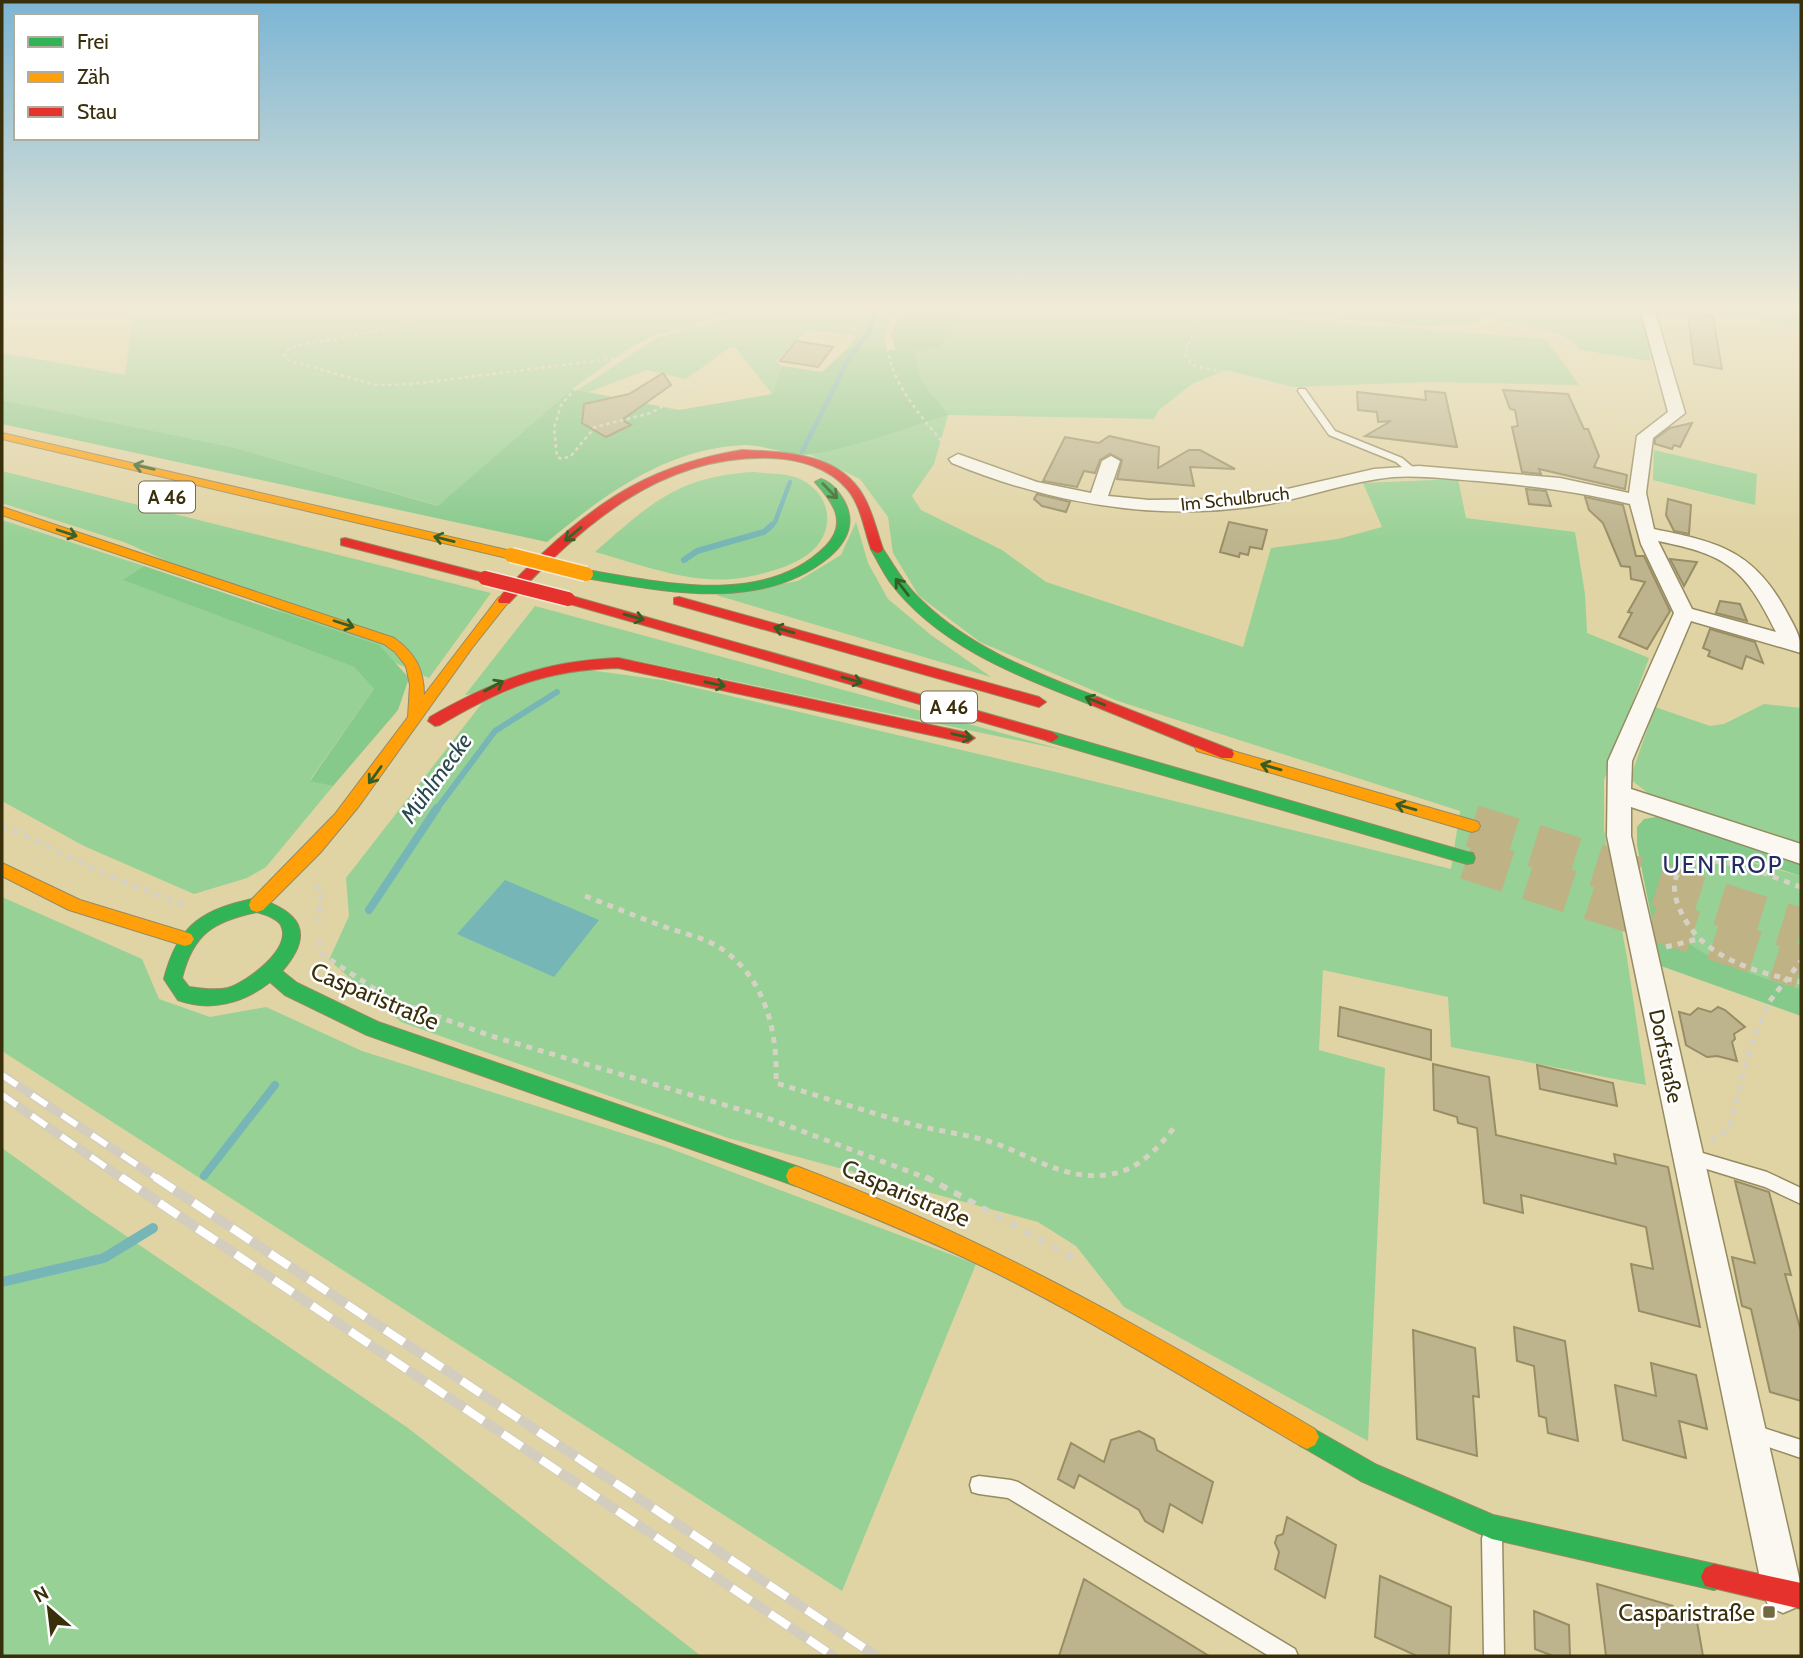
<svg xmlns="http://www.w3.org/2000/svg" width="1803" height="1658" font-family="Cabin,sans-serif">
	<rect width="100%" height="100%" fill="#e0d3a4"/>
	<path fill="#97d196" d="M140 308H750L654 336 631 347 572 389 439 506 232 447 2 400 3 353 125 375 133 315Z
		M765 308H895L884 340 887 350 849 347 856 336 807 330 776 362 782 366 772 394 736 348 731 347 686 379 647 370 589 392 578 390 656 338Z
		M1481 308 1646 309 1650 361 1580 350C1567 326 1506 325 1481 315Z
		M1716 308H1801V323L1796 329Z
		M965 309 1037 317 1201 312 1546 339 1579 385 1431 382 1292 387 1226 370 1192 384 1159 410 1154 419 948 415 934 464 912 496 921 510 1002 550 1046 582 1243 647 1271 548 1338 539 1382 527 1363 483 1458 479 1466 518 1575 532 1585 594 1587 633 1649 658 1604 780V830L1627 958 1646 1085 1451 1047 1448 997 1323 970 1319 1050 1385 1068 1368 1441 1124 1307 1076 1246 1038 1222 728 1138 401 1022 329 960 349 916 346 878 483 702 539 678 589 670 662 680 1060 773 1451 869 1460 811 1118 701 980 642 919 596 893 553 888 517 860 479 811 455 947 415 921 380 916 352 941 347Z
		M1654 450 1757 474 1755 505 1653 480Z
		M2 471 491 593 429 678 124 542 2 503Z
		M754 472C769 474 789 473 802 480 831 495 836 529 812 551 794 567 756 577 732 579 686 583 639 564 595 552 650 504 678 476 754 472Z
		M2 520 144 566 124 580 354 667 374 689 310 780 333 786 266 867 247 878 194 894 84 846 2 801Z
		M856 522 868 563 888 599 931 635 991 677 716 595 798 581 841 555Z
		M535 606 1064 750 633 660 465 695Z
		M1764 704 1801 708V845L1658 801 1630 779 1655 707 1710 726 1724 724Z
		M1734 858 1801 876V989C1772 981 1699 959 1681 936 1670 920 1668 896 1668 877L1696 859Z
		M2 897 142 959 159 999 210 1017 266 1007 362 1051 666 1147 976 1264 842 1591 2 1051Z
		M2 1148 85 1208 408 1428 701 1656H2Z"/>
	<path fill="#85c98b" d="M902 308H1201L1037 317 965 309 941 347 916 352 921 380 948 415C904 428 859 446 814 454 796 458 766 445 745 445 667 448 605 494 547 542L2 424V400L232 447 438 506 572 389 679 410 772 394 782 366 822 372 849 347 895 350 891 334Z
		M1204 308H1481L1480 323 1425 326Z
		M144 566 379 645 409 678 398 710 333 786 310 781 374 689 354 667 123 580Z
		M1662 816 1801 859V876C1756 862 1708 843 1668 878 1668 896 1670 920 1682 936 1699 959 1772 981 1801 989V1016L1661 966 1637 845V827L1644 819Z"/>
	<path fill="#77b6b6" d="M505 880 599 920 554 977 457 934Z"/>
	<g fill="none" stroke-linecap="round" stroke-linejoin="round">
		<path stroke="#77b6b6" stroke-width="4.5" d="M802 452 850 356 869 333 875 308
			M770 527 775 522 790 482"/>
		<path stroke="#77b6b6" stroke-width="6" d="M684 560 697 551 764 532 772 525
			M436 810 495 731 557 692"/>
		<path stroke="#77b6b6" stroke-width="8" d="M369 910 437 808
			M204 1176 275 1085"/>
		<path stroke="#77b6b6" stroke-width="10" d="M2 1282 104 1258 153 1228"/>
	</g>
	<path fill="#bdb38d" stroke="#988e66" stroke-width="2" d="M1688 313 1713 317 1722 369 1694 364Z
		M796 341 833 347 818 367 780 361Z
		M663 373 671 385 622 420 631 425 606 437 582 423 584 404 629 394Z
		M1503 390 1568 394 1584 429H1588L1599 456 1594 467 1627 475 1625 489 1539 469 1541 474 1522 472 1512 427 1518 426 1515 410 1510 409Z
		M1425 391 1445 393 1457 447 1365 436 1391 421 1378 422 1377 412 1358 410 1357 392 1426 400Z
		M1692 423 1680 447 1674 445 1672 449 1655 444V439L1670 428Z
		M1109 436 1159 447 1158 468 1189 450H1200L1235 469 1190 467 1194 486 1117 479 1122 460 1110 454 1100 460 1095 473 1084 471 1077 487 1043 481 1065 437 1099 443Z
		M1526 489 1546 491 1551 506 1529 504Z
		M1037 494 1066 501 1070 502 1066 512 1042 506 1034 499Z
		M1585 497 1623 505 1636 556H1644L1670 611 1647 649 1619 637 1632 613 1628 612 1645 582 1631 579 1630 567 1621 566 1603 523 1589 510Z
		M1668 499 1691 505 1689 534 1674 531 1666 515Z
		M1229 522 1267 530 1262 549 1250 547 1248 555 1240 553 1239 557 1220 552Z
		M1670 559 1697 562 1684 586Z
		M1720 601 1740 604 1747 621 1716 613Z
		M1710 629 1755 642 1763 663 1746 656 1742 669 1708 656 1710 651 1703 648Z
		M1340 1007 1431 1030V1060L1338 1036Z
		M1718 1007 1725 1010 1745 1027 1734 1034 1735 1039 1732 1042 1737 1061 1717 1056 1707 1057 1686 1045 1679 1012 1690 1015 1698 1008 1711 1012Z
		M1433 1064 1489 1077 1496 1135 1616 1164 1614 1154 1668 1167 1700 1327 1639 1311 1631 1264 1653 1269 1646 1227 1521 1195 1523 1213 1484 1203 1477 1128 1458 1123 1457 1117 1434 1110Z
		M1537 1065 1613 1083 1617 1106 1540 1089Z
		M1735 1181 1769 1192 1791 1275 1785 1274 1801 1331V1401L1770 1392 1751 1309 1742 1306 1732 1257 1755 1263Z
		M1514 1327 1565 1341 1578 1441 1548 1433 1546 1418 1539 1416 1534 1366 1517 1361Z
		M1413 1330 1475 1348 1479 1397 1473 1396 1477 1456 1417 1439Z
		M1651 1363 1696 1375 1707 1429 1679 1421 1686 1458 1623 1440 1615 1385 1656 1396Z
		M1139 1431 1154 1439 1157 1450 1213 1482 1202 1523 1170 1504 1163 1532 1145 1521 1139 1510 1079 1475 1074 1488 1058 1479 1071 1443 1104 1462 1111 1440Z
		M1287 1517 1336 1545 1325 1598 1275 1569 1279 1552 1275 1543 1277 1536 1283 1534Z
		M1380 1576 1451 1607 1449 1656H1417L1375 1637Z
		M1084 1579 1209 1656H1059Z
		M1597 1584 1673 1606V1609L1696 1616 1703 1656H1606Z
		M1534 1611 1569 1625 1570 1656H1553L1535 1649Z"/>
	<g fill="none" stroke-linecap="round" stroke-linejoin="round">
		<path stroke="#bfb285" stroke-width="43" stroke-dasharray="43 22" stroke-linecap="butt" d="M1472 826 1801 930
			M1467 858 1801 967"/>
		<g stroke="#958b61" stroke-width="3">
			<path id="lane" d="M1299 389H1305L1335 431 1402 458 1415 469V473H1409L1396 462 1329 435 1298 391Z
				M1689 1149 1767 1172 1801 1188V1204L1765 1187 1684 1162 1681 1157 1684 1152Z
				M1751 1424 1801 1440V1458L1745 1439 1742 1433 1745 1427Z
				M979 1476 1011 1480 1018 1482 1295 1649 1298 1656H1269L1008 1498 979 1494 972 1492 970 1485 972 1478Z
				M1492 1528 1499 1531 1502 1538 1504 1656H1484L1482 1538 1485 1531Z"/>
		</g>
		<g stroke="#958b61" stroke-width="3">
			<path id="street" d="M1640 308H1654L1685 413 1653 438 1646 493 1654 529C1716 542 1752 549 1785 609 1793 624 1802 637 1801 653L1691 621 1632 761 1631 789 1801 844V864L1631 807V836L1801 1586V1597L1797 1607 1783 1613 1769 1607 1763 1593 1607 836 1608 761 1674 613 1641 544 1630 504C1576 491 1532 486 1478 481 1449 479 1422 475 1393 477 1349 481 1307 498 1263 505 1156 522 1052 504 952 463L949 459 958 454 1037 482 1091 493 1102 461 1111 456 1120 461 1108 496 1149 500 1228 499 1266 494 1374 469 1419 466 1560 478 1629 493 1637 436 1668 412ZM1658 541C1728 555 1744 568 1776 632L1692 609Z"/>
		</g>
		<g stroke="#958b61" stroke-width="2">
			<path id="fast" d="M821 479C834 483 847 501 849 515 852 532 841 547 829 557 761 613 664 591 586 578L580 574 586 570C661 582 765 608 826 546 849 522 832 501 815 482Z
				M877 545 881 546C894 566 905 586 923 602 973 650 1039 674 1102 699L1104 702 1102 705H1092C1019 676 939 647 890 582 883 572 877 560 871 549Z
				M1052 732 1467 852 1473 853 1475 858 1473 863 1467 864 1047 741 1045 737 1047 733Z
				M257 898C299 912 316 932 282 971L297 983 378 1022 796 1166 803 1169 806 1176 803 1183 796 1186 367 1035 285 995 270 982C243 1003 211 1012 178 1000L164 979C178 924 203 909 257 898ZM257 912C264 914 277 918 281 925 293 949 247 982 228 988 216 991 202 989 189 987L182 978C193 933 214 921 257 912Z
				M1307 1425 1377 1465 1493 1515 1714 1564 1723 1568 1727 1577 1723 1586 1714 1590 1492 1539 1361 1481 1299 1445 1295 1437 1299 1429Z"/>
		</g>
		<g stroke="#958b61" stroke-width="2">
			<path id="slow" d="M2 433 511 551 517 555 511 559 2 439Z
				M2 507 394 638C415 653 424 669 424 695L499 597H509L510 600 472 648 359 806 320 853 263 910 257 912 251 910 249 905 251 900 335 814 408 717 410 685 406 666 395 652 384 644 2 515Z
				M1202 742 1472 820 1478 822 1480 826 1478 830 1472 832 1197 751 1195 747 1197 743Z
				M2 863 80 900 185 932 191 934 194 939 191 944 185 946 69 910 2 876Z
				M796 1166C982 1236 1144 1328 1315 1429L1319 1437 1315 1445 1307 1449 1299 1445C1195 1384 1092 1320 984 1267 920 1236 855 1210 789 1183L786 1176 789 1169Z"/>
		</g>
		<g stroke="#958b61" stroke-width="2">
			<path id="jam" d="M742 450C786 452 840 453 864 497 873 513 877 532 883 549L881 552 877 553 871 549C864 529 861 506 848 490 829 467 798 459 771 458 660 454 580 527 509 603H499L498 600C510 583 527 568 543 553 605 495 658 464 742 450Z
				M345 538 489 575 491 578 485 582 341 545V539Z
				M568 595 1052 732 1059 737 1052 742 563 602 562 599Z
				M679 597 1039 697 1046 702 1039 707 674 604V598Z
				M618 658 968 733 975 738 968 743 618 668C544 670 503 688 440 725L435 726 428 721 430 717C493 681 544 661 618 658Z
				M1097 697 1232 750 1234 754 1232 758H1222L1092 705 1090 702 1092 699Z
				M1714 1564 1801 1583V1609L1705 1586 1701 1577 1705 1568Z"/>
		</g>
		<path stroke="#d6d2c3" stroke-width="2.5" stroke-dasharray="3.5 3.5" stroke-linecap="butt" d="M420 308 410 319 396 327 296 346 286 350 284 355 288 360 375 385 413 384 618 358
			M898 308C895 316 889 325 888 334 882 376 924 419 948 449
			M1202 308 1185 354 1192 365 1291 388
			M1465 308 1494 323 1544 332 1566 341 1596 391 1636 427
			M847 343 856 324 858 308
			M711 378 651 413 595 427 571 456 562 459 557 457 554 428 561 405 575 389 653 337 759 308"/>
		<path stroke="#d6d2c3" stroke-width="5" stroke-dasharray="6 6" stroke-linecap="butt" d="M2 825 109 876 183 905
			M315 886 322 889 318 921
			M1801 887C1771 877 1741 861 1708 861 1650 861 1679 924 1707 945 1733 966 1769 975 1801 982
			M585 896C614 907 642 919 671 929 686 934 703 938 717 946 765 975 778 1031 776 1083 822 1097 868 1112 915 1125 939 1131 964 1134 988 1141 1027 1153 1062 1180 1105 1175 1138 1172 1158 1148 1177 1124
			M319 940 323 955 390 999 491 1036 762 1116 929 1179
			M1666 947 1698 939
			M1711 1141 1729 1128 1750 1048 1769 1002 1801 961"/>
		<path stroke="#d6d2c3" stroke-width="6" stroke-dasharray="8 8" stroke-linecap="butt" d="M926 1177 1070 1256 1078 1266"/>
		<use href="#lane" fill="#faf8f1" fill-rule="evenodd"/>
		<use href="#street" fill="#faf8f1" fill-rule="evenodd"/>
		<use href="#fast" fill="#30b455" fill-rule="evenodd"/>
		<use href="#slow" fill="#ff9f0a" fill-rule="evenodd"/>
		<use href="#jam" fill="#e5322d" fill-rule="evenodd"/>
		<g stroke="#d2cdbe" stroke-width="9">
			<path id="rail-far1" d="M2 1075 158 1179
				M2 1095 123 1179"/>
		</g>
		<g stroke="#d2cdbe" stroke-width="10">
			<path id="rail" d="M121 1177 833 1656
				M155 1177 876 1656"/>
		</g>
		<use href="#rail-far1" stroke="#fff" stroke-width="6" stroke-dasharray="18" stroke-linecap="butt"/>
		<use href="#rail" stroke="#fff" stroke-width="8" stroke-dasharray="23" stroke-linecap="butt"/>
		<g stroke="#f1ebd6" stroke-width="17" stroke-linecap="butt">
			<path id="slow-bridge" d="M511 555 586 574"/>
		</g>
		<g stroke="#f1ebd6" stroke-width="17" stroke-linecap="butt">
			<path id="jam-bridge" d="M485 578 568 599"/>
		</g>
		<use href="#slow-bridge" stroke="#ff9f0a" stroke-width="14"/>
		<use href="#jam-bridge" stroke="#e5322d" stroke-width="14"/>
	</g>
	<defs><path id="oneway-shaft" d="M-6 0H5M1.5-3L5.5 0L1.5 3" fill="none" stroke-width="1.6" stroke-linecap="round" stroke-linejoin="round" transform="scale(1.75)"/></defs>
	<g stroke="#365e24">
		<use href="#oneway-shaft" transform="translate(144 467) rotate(-167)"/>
		<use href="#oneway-shaft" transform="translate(830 491) rotate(46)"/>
		<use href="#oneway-shaft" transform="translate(67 533) rotate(18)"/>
		<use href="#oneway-shaft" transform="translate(573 534) rotate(141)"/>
		<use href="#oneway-shaft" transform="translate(444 539) rotate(-166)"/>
		<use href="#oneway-shaft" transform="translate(902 587) rotate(-128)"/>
		<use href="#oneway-shaft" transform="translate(634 617) rotate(16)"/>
		<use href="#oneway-shaft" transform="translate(344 624) rotate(18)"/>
		<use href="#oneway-shaft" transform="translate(784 630) rotate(-164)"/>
		<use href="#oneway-shaft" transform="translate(852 680) rotate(16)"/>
		<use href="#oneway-shaft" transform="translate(715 684) rotate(12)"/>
		<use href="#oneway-shaft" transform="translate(494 686) rotate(-29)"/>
		<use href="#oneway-shaft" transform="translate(1095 701) rotate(-158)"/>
		<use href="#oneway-shaft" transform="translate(962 736) rotate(13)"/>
		<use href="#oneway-shaft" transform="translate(1271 767) rotate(-164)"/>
		<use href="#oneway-shaft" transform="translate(375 775) rotate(126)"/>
		<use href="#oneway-shaft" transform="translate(1406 807) rotate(-164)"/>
	</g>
	<linearGradient id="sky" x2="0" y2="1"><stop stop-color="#7bb5d4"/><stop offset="0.57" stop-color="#f1ebd6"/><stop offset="1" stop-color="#f1ebd6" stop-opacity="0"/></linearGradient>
	<rect width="1803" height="541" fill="url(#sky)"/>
	<rect fill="#736840" stroke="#fff" stroke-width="2.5" x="1762" y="1605" width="14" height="14" rx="3.5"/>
	<g text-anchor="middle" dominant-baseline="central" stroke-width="5" stroke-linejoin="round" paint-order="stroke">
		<g font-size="18" fill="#392f0a" stroke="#fff">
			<text transform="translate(1235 499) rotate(-6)">Im Schulbruch</text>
		</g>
		<g fill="#fff" stroke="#746d54" stroke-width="2">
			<rect x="139" y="481.5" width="56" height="31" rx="5"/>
			<rect x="921" y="691.5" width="56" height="31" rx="5"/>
		</g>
		<g font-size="19" font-weight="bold" fill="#392f0a">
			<text x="167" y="497">A 46</text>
			<text x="949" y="707">A 46</text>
		</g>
		<g font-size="21" fill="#392f0a" stroke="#fff">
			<text transform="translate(1666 1056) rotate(78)">Dorfstraße</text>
		</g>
		<g font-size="23" font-style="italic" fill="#2a484f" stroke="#fff">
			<text transform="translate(436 778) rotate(-54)">Mühlmecke</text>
		</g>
		<g font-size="24" letter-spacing="2" fill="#242a63" stroke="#fff">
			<text x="1723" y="864">UENTROP</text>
		</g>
		<g font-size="24" fill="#392f0a" stroke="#fff">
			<text transform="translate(375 996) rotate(23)">Casparistraße</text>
			<text transform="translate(906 1193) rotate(23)">Casparistraße</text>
		</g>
		<g font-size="24" fill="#392f0a" stroke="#fff" text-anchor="end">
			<text x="1755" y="1612">Casparistraße</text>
		</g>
	</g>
	<rect width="1803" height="1658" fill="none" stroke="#392f0a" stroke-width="7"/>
	<rect x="14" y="14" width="245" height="126" fill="#ffffff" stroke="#b0ac9d" stroke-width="2"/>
	<rect x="28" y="37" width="35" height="10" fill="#30b455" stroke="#b0ac9d" stroke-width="2"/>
	<text x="77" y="49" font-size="21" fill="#392f0a">Frei</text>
	<rect x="28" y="72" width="35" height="10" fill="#ff9f0a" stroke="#b0ac9d" stroke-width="2"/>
	<text x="77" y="84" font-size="21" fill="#392f0a">Zäh</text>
	<rect x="28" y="107" width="35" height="10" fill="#e5322d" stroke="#b0ac9d" stroke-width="2"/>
	<text x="77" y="119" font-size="21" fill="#392f0a">Stau</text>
	<g transform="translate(49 1609) rotate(332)" stroke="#ffffff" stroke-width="5" paint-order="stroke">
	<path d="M0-5L12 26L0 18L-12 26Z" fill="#392f0a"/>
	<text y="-10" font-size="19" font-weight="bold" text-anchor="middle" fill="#392f0a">N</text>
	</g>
</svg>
